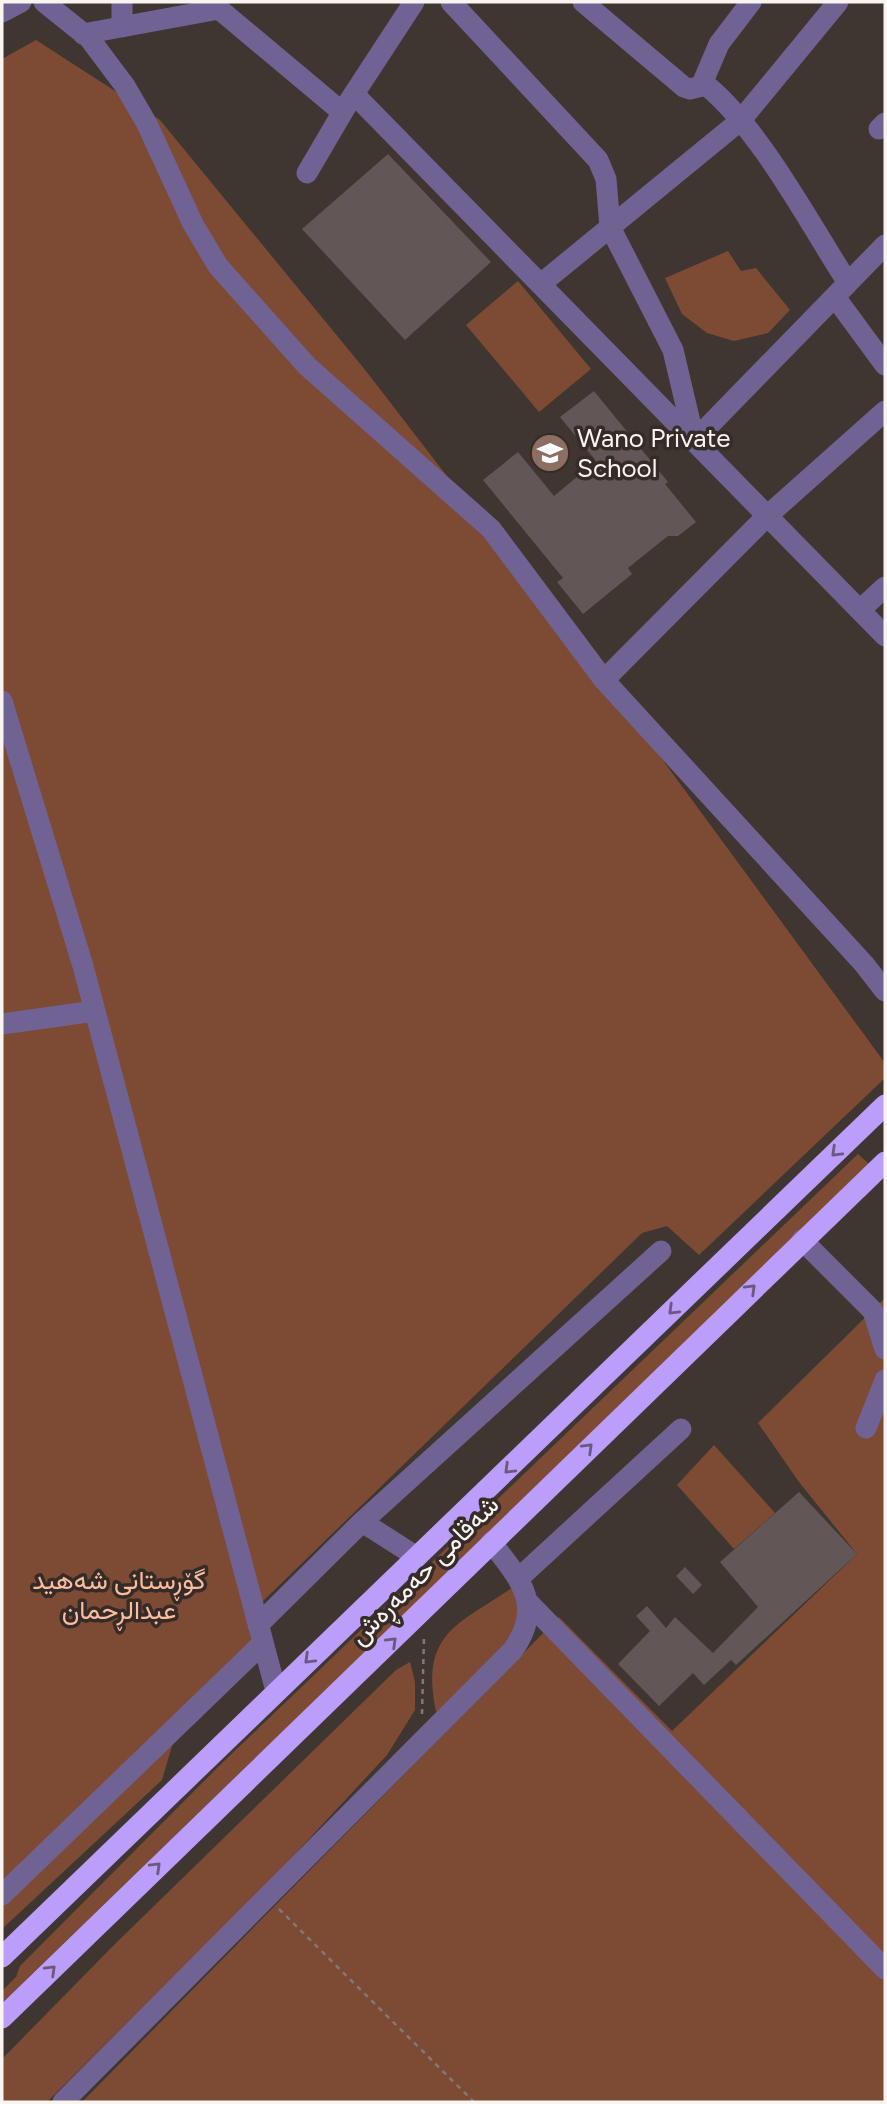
<svg xmlns="http://www.w3.org/2000/svg" width="887" height="2104" font-family="Figtree,Vazirmatn,sans-serif">
	<rect width="100%" height="100%" fill="#3f3631"/>
	<path fill="#7d4b34" d="M36 40 160 120 366 371 604 680 885 1063V1078L699 1255 667 1226 642 1233 261 1603 255 1645 182 1712 162 1780 2 1929V59Z
		M728 251 741 271 756 268 790 310 768 333 734 341 707 333 682 314 665 278Z
		M518 281 591 369 539 412 466 325Z
		M858 1154 869 1164 2 2003V1991L16 1977 20 1966 220 1765Z
		M885 1298V2102H82L559 1617 672 1731 857 1554 799 1482 758 1423Z
		M714 1445 775 1513 734 1549 677 1485Z
		M512 1588C543 1634 469 1689 436 1712 420 1634 456 1626 512 1588Z
		M410 1662 415 1682V1710L387 1755 270 1881 47 2102H2V2059L114 1945 396 1670Z"/>
	<path fill="#625656" d="M388 154 491 262 405 340 302 229Z
		M594 391 668 482 665 484 696 522 678 536H668L628 568 632 574 583 614 557 582 563 578 483 480 518 452 554 496 596 461 560 417Z
		M799 1492 857 1554 736 1665 731 1660 704 1685 693 1673 659 1706 618 1664 650 1631 636 1616 647 1606 666 1628 675 1617 713 1653 758 1607 720 1562Z
		M685 1567 702 1585 693 1594 676 1576Z"/>
	<g fill="none" stroke-linecap="round" stroke-linejoin="round">
		<path stroke="#817975" stroke-width="2.5" stroke-dasharray="5 5" stroke-linecap="butt" d="M422 1714 424 1637
			M279 1909 474 2102"/>
		<path stroke="#706292" stroke-width="21" d="M44 2 89 38 125 86 147 124 193 224 218 266 307 366 491 529 604 680 864 964 885 991
			M122 2V27
			M451 2 598 160 606 179 610 227 673 350 694 439
			M583 2 684 87 690 89 706 85C760 129 809 223 848 283
			M2 12 21 2
			M83 34 219 9 342 112
			M702 84 719 44 751 2
			M354 94 885 636
			M879 129 885 123
			M307 173 348 103 414 2
			M542 283 741 120 838 2
			M835 297 885 365
			M694 441 885 245
			M860 610 885 587
			M604 680 766 517 885 411
			M2 701 83 966 276 1691
			M2 1024 95 1011
			M802 1240 873 1311 885 1349
			M866 1428 885 1380
			M362 1522 417 1557
			M519 1578 681 1429
			M528 1602 885 1969
			M258 1625 362 1522 661 1251
			M2 1895 263 1643
			M63 2102 513 1650C545 1605 519 1578 491 1542"/>
		<path stroke="#bb9dfb" stroke-width="21" d="M2 1957 885 1105
			M2 2018 885 1162"/>
	</g>
	<defs><path id="oneway-chevron" d="M-2-3.5L2.5 0L-2 3.5" fill="none" stroke-width="1.6" stroke-linecap="round" stroke-linejoin="round" transform="scale(1.75)"/></defs>
	<g stroke="#6b597c">
		<use href="#oneway-chevron" transform="translate(836 1152) rotate(136)"/>
		<use href="#oneway-chevron" transform="translate(751 1289) rotate(-44)"/>
		<use href="#oneway-chevron" transform="translate(673 1310) rotate(136)"/>
		<use href="#oneway-chevron" transform="translate(588 1448) rotate(-44)"/>
		<use href="#oneway-chevron" transform="translate(509 1469) rotate(136)"/>
		<use href="#oneway-chevron" transform="translate(392 1642) rotate(-44)"/>
		<use href="#oneway-chevron" transform="translate(309 1659) rotate(136)"/>
		<use href="#oneway-chevron" transform="translate(156 1867) rotate(-44)"/>
		<use href="#oneway-chevron" transform="translate(51 1970) rotate(-44)"/>
	</g>
	<defs>
		<g id="school-disc" transform="scale(2.0125)"><circle r="9.5" fill="#8d6e63" stroke="#352c28"/><path d="M0-5L7-2L0 1L-7-2ZM-4 1L0 2.5L4 1V4Q0 6-4 4Z" fill="#fff"/></g>
	</defs>
	<g fill-rule="evenodd">
		<use href="#school-disc" x="550" y="453"/>
	</g>
	<g text-anchor="middle" dominant-baseline="central" stroke-width="7" stroke-linejoin="round" paint-order="stroke">
		<g font-size="26" fill="#faf4f1" stroke="#352c28" text-anchor="start">
			<text x="577" y="438">Wano Private<tspan x="577" dy="30">School</tspan></text>
		</g>
		<g font-size="26" fill="#faf4f1" stroke="#352c28">
			<text transform="translate(424 1570) rotate(-45)">شەقامی حەمەڕەش</text>
		</g>
		<g font-size="26" fill="#fcbca0" stroke="#352c28">
			<text x="119" y="1580">گۆڕستانی شەهید<tspan x="119" dy="30">عبدالڕحمان</tspan></text>
		</g>
	</g>
	<rect width="887" height="2104" fill="none" stroke="#faf4f1" stroke-width="7"/>
</svg>
